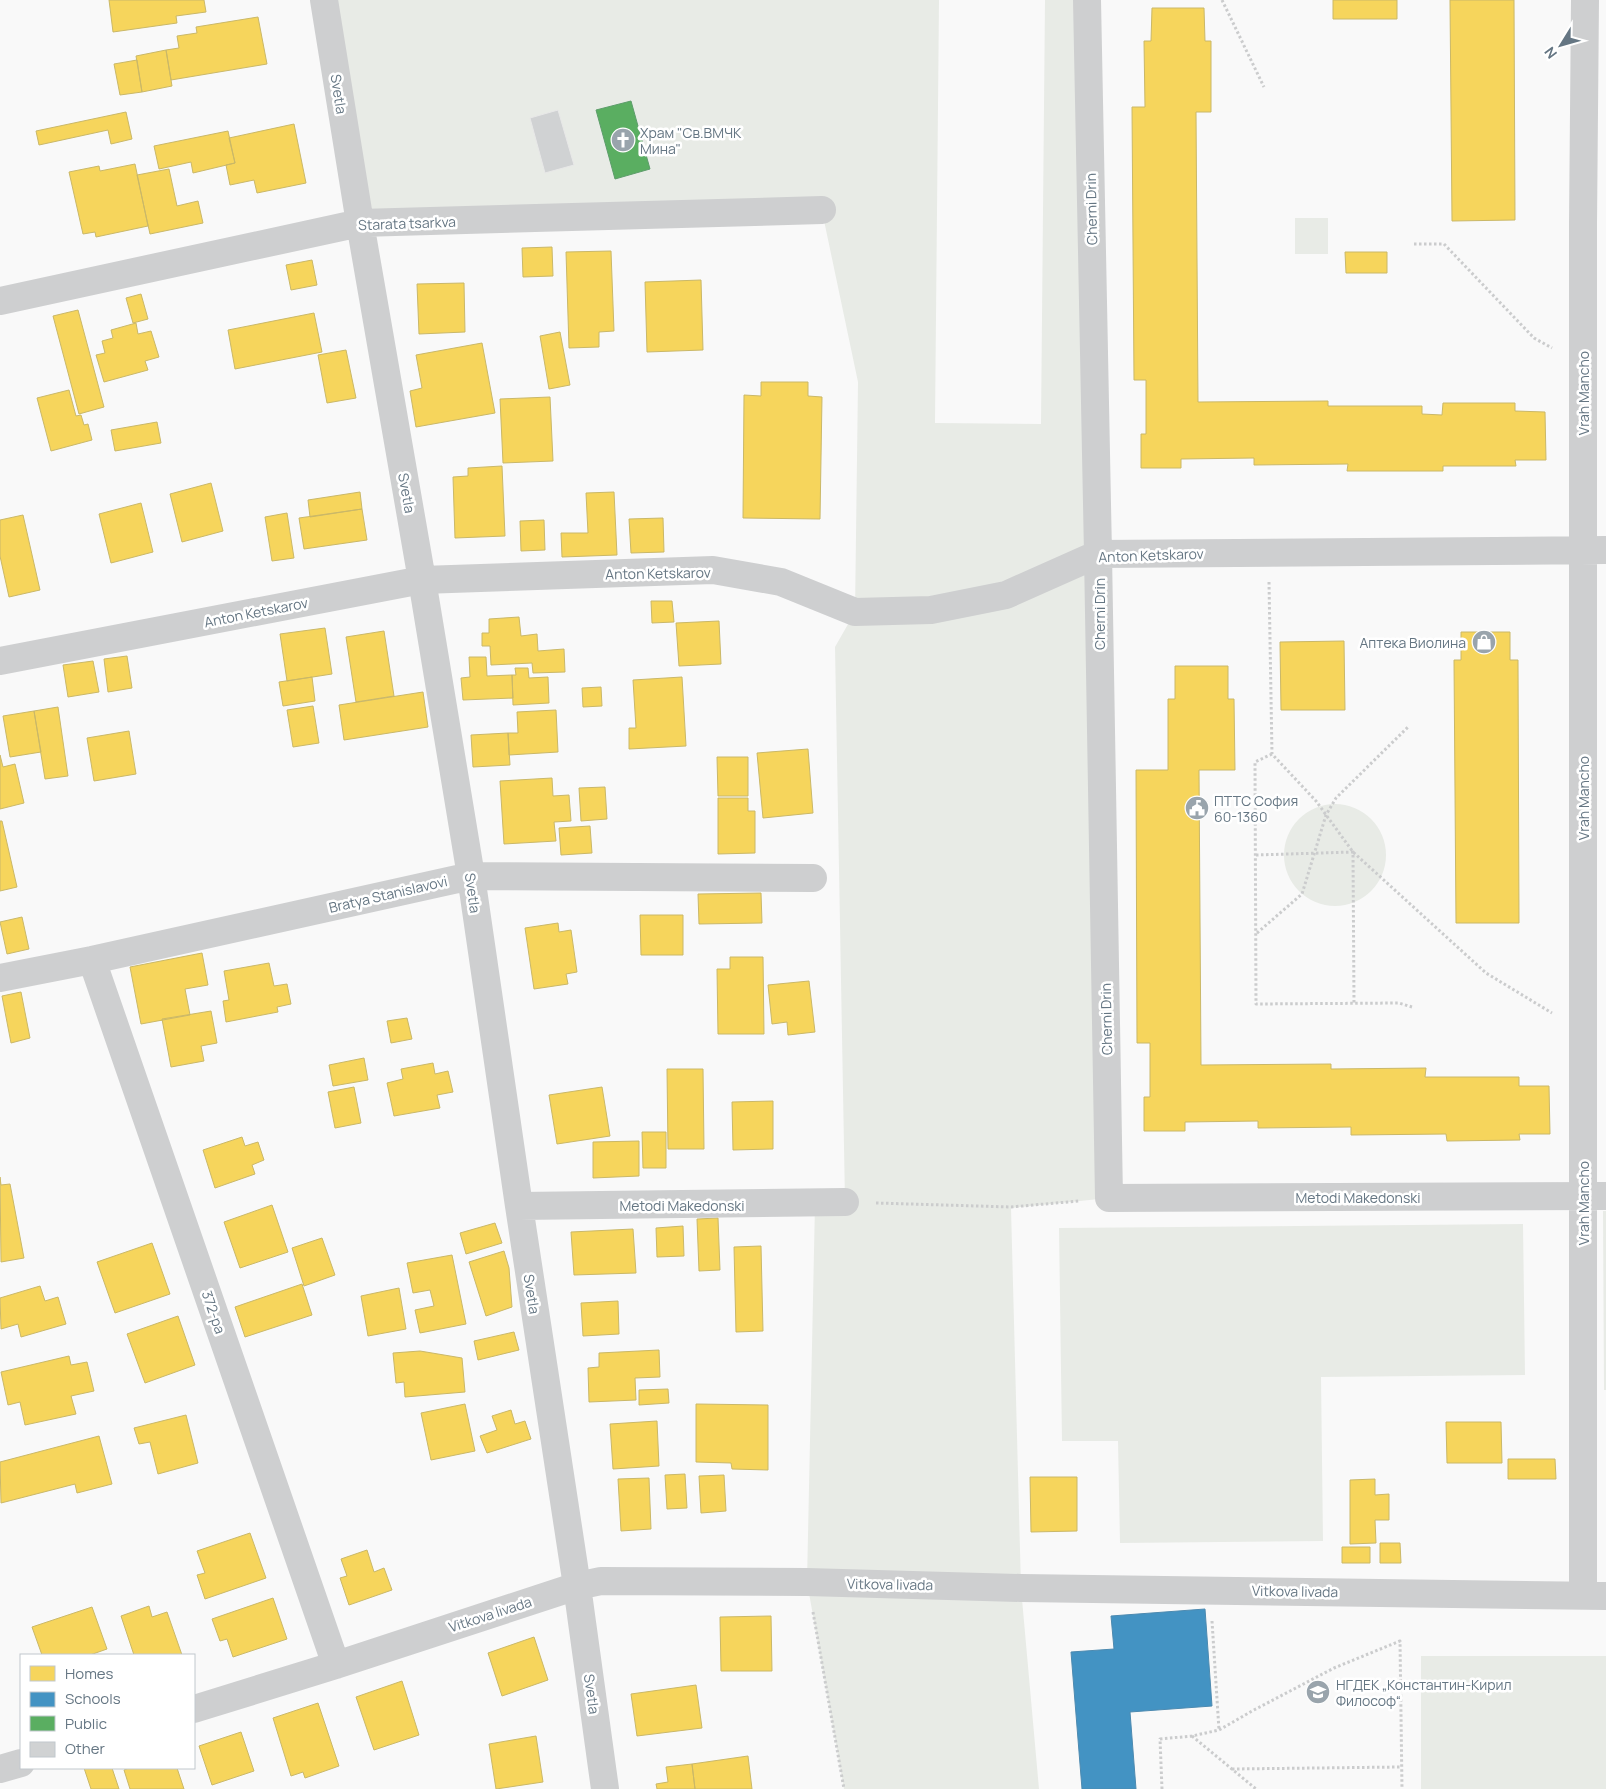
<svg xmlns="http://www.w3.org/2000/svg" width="1606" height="1789" font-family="Manrope,sans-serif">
	<rect width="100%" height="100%" fill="#f9f9f9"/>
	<path fill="#e8ebe6" d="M324 0H939L935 423 1041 424 1045 0H1087L1109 1198 1011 1208 1021 1588 1039 1789H844L807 1582 815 1204 845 1202 835 647 855 612 858 382 822 211 360 223Z
		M1295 218H1328V254H1295Z
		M1284 855a51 51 0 1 1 102 0a51 51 0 1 1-102 0Z
		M1603 1211H1606V1390H1604Z
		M1523 1224 1525 1375 1321 1377 1323 1541 1120 1543 1118 1441H1062L1059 1228Z
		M1421 1656H1606V1789H1421Z"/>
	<path fill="#f6d55c" stroke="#cab868" d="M109 0H204L206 12 176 16 177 23 113 32Z
		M1333 0H1397V19H1333Z
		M1450 0H1514L1515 220 1452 221Z
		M1152 8H1204L1205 41H1211V112H1196L1198 402 1328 401V406H1422V414L1442 415 1443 403H1515V411L1545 412 1546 460H1515L1516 466H1443V471H1347L1348 464 1254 465V458L1181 459V468H1141V434H1146V380H1134L1132 107H1145L1144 41H1151Z
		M258 17 267 64 171 80 166 50 179 48 177 36 197 33 196 27Z
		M166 50 172 86 142 92 136 56Z
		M137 60 142 92 120 95 114 64Z
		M126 112 132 139 111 144 108 130 39 145 36 131Z
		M294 124 306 183 257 193 254 180 230 185 226 165 235 163 229 138Z
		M228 131 235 163 193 173 191 162 159 169 154 146Z
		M135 164 148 226 96 237 95 232 83 234 69 172 99 166 100 171Z
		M169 169 177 206 198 201 203 223 150 234 137 175Z
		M552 247 553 276 523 277 522 248Z
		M611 251 614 331 599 332V347L569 348 566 252Z
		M1345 252H1387V273H1346Z
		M312 260 317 285 291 290 286 265Z
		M701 280 703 350 647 352 645 282Z
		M464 283 465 332 419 334 417 284Z
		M141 294 148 319 133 323 126 298Z
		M78 310 104 407 79 414 53 316Z
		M314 313 322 352 235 369 228 330Z
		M136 323 138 334 151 331 159 357 145 361 148 370 104 382 96 355 105 353 102 341 113 338 111 330Z
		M560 332 570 385 549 389 540 336Z
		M482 343 495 413 416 427 410 391 422 388 416 355Z
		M346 350 356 398 327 403 318 355Z
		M761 382H808V396L822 397 820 519 743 518 744 395 761 396Z
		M69 390 76 416 81 415 84 425 88 424 92 440 51 451 37 398Z
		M550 397 553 461 503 463 500 399Z
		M157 422 161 443 115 451 111 430Z
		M502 466 505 536 455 538 453 477 468 476V468Z
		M211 483 223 531 182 542 170 494Z
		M360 492 362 509 310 517 308 500Z
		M614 492 617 555 562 557 561 533H588L586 493Z
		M141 503 153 552 111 563 99 514Z
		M362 509 367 540 304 549 299 518Z
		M287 513 294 558 272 561 265 517Z
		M23 515 40 590 9 597 0 556V520Z
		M663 518 664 552 631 553 629 519Z
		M544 520 545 550 521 551 520 521Z
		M651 601H672L674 622 652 623Z
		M519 617 521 636 537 634 538 651 564 649 565 672 533 673 532 663 491 665 490 646H482V633H489V619Z
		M719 621 721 664 679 666 676 623Z
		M325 628 332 674 287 681 280 634Z
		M384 631 394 696 356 702 346 637Z
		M1461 632H1510V660H1518L1519 923H1456L1454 660H1461Z
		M1344 641 1345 710H1281L1280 642Z
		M127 656 132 688 108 692 104 659Z
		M469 657H486L487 676 512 675 513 698 463 700 461 678 470 677Z
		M93 661 99 692 68 697 63 665Z
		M1175 666H1228V699H1234L1235 770H1199L1201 1065 1331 1064V1069L1426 1068 1425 1077H1519V1086H1549L1550 1134H1519L1520 1140 1447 1141 1446 1134 1351 1135V1127L1258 1128V1121L1185 1122V1131H1144V1097H1150V1043H1137L1136 770H1168V699H1175Z
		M515 668H528L529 678 548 677 549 703 513 705 512 675H516Z
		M312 677 315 701 283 706 279 682Z
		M682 677 686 746 629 749V728H636L633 680Z
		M601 687 602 706 583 707 582 688Z
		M423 692 428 727 344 740 339 705Z
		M313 706 319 743 293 747 287 710Z
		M58 707 68 776 45 779 34 711Z
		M556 710 558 752 509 755 508 733H518L517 712Z
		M34 711 41 752 10 757 3 716Z
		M129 731 136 774 94 781 87 738Z
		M508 733 510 765 473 767 471 735Z
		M808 749 813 813 763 818 757 753Z
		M0 755 3 767 15 764 24 803 0 809Z
		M717 757H748V796H718Z
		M552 778 553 796 569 795 571 821 554 822 556 841 504 844 500 781Z
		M605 787 607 819 581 821 579 788Z
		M718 798H748V811H755V853L718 854Z
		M0 821H2L17 887 0 891Z
		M590 826 592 853 561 855 559 828Z
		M761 893 762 923 699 924 698 894Z
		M640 915H683V955H641Z
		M22 917 29 949 7 954 0 922Z
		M558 923 559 932 571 930 577 972 566 974 568 984 534 989 525 928Z
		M202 953 208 985 185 989 190 1015 141 1024 130 967Z
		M730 957H763L764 1034H718L717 969H730Z
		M269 963 274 986 287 984 291 1004 277 1007 278 1012 226 1022 223 1001 229 1000 224 971Z
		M809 981 815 1032 788 1035 787 1022 772 1024 768 985Z
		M21 992 30 1038 11 1043 2 996Z
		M211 1011 217 1043 201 1046 204 1061 171 1067 162 1019Z
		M407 1018 412 1039 391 1043 387 1021Z
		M364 1058 368 1080 333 1086 329 1065Z
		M433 1063 435 1074 448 1071 453 1092 437 1095 440 1108 394 1116 387 1083 403 1079 401 1069Z
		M667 1069H703L704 1149H668Z
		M354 1087 361 1123 335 1128 328 1092Z
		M602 1087 610 1136 557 1144 549 1095Z
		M773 1101V1149L733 1150 732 1102Z
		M642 1132H666V1168H643Z
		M242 1137 245 1146 258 1142 264 1160 252 1165 255 1174 215 1188 203 1150Z
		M639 1141V1176L593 1178V1142Z
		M0 1177 1 1185 10 1184 24 1258 1 1262Z
		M272 1205 288 1252 240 1268 224 1222Z
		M718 1218 720 1270 699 1271 697 1219Z
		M495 1223 502 1243 466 1254 460 1233Z
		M683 1226 684 1256 657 1257 656 1228Z
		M633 1229 636 1273 574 1275 571 1232Z
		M322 1238 335 1275 304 1286 292 1248Z
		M152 1243 170 1294 115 1313 97 1262Z
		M761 1246 763 1331 736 1332 734 1247Z
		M504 1251 509 1268 512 1307 486 1316 469 1262Z
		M452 1255 466 1324 420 1333 415 1310 434 1306 430 1290 413 1293 407 1263Z
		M302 1284 312 1315 245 1337 235 1307Z
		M40 1286 45 1301 58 1297 66 1324 21 1337 18 1324 1 1329 0 1298Z
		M399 1288 406 1329 368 1336 361 1296Z
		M618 1301 619 1334 583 1336 581 1303Z
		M178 1316 195 1365 145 1383 127 1334Z
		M514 1332 519 1350 478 1360 474 1341Z
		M659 1350 660 1377 635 1378 636 1400 589 1402 588 1368 599 1367V1353Z
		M420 1351 462 1358 465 1392 405 1397 404 1382 396 1383 393 1353Z
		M69 1356 71 1365 87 1362 94 1391 71 1396 76 1414 25 1425 20 1402 8 1405 1 1372Z
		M668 1389 669 1403 639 1405V1390Z
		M465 1404 475 1451 431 1460 421 1413Z
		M696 1404 768 1405V1470L732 1469 731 1463 696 1462Z
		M511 1410 515 1424 525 1421 531 1439 487 1453 480 1436 497 1430 492 1416Z
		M186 1415 198 1463 158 1474 150 1442 139 1444 134 1428Z
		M657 1421 659 1466 613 1469 610 1424Z
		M1446 1422H1501L1502 1463H1447Z
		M99 1436 112 1484 77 1493 75 1484 1 1503 0 1462Z
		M1508 1459H1555L1556 1479H1508Z
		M685 1474 687 1508 667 1509 665 1475Z
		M724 1475 726 1511 701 1513 699 1476Z
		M1030 1477H1077V1531L1031 1532Z
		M649 1478 651 1529 621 1531 618 1479Z
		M1375 1479V1495L1389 1494V1520H1375L1376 1543 1350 1544V1480Z
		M250 1533 266 1578 205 1599 197 1575 205 1573 197 1551Z
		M1380 1543H1400L1401 1563H1380Z
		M1342 1547H1370V1563H1342Z
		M367 1550 374 1572 384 1568 392 1590 349 1605 340 1578 347 1576 341 1559Z
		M273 1598 287 1639 233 1657 227 1639 220 1641 212 1619Z
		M149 1606 152 1617 167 1612 182 1655H134L121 1616Z
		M92 1607 107 1649 90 1655H42L32 1627Z
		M771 1616 772 1671H721L720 1617Z
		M534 1637 548 1680 502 1696 488 1653Z
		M402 1681 419 1735 374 1750 356 1697Z
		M696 1685 702 1728 637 1736 631 1694Z
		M318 1703 339 1766 305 1778 303 1772 291 1776 273 1718Z
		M241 1732 254 1771 212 1785 199 1746Z
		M536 1736 543 1782 496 1789 489 1744Z
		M748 1756 752 1789H695L692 1764Z
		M692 1764 695 1789H657L656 1784 668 1782 666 1767Z
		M84 1768H112L119 1789H91Z
		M129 1768H177L184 1789H130L124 1770Z"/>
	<path fill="#4393c3" stroke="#4d8ab0" d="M1205 1609 1212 1706 1130 1712 1136 1789H1082L1071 1652 1114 1649 1111 1616Z"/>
	<path fill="#5aae61" stroke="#5d9d6b" d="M631 101 650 169 615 179 596 110Z"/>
	<path fill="#d0d2d3" stroke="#e8e8e8" d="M558 110 574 165 545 173 530 118Z"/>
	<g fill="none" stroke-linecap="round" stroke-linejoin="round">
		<path stroke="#cbcccd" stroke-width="3" stroke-dasharray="2.5 2.5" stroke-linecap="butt" d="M1222 0 1264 87
			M1414 244H1444L1534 338 1552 348
			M1269 582 1272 754 1316 801 1353 852 1486 973 1552 1013
			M1272 754 1255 762 1256 1004 1399 1003 1412 1007
			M1256 855 1353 852 1354 1003
			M1257 933 1302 894 1326 815 1336 798 1409 726
			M876 1203 1011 1207 1079 1201
			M813 1612 844 1789
			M1212 1621 1219 1730
			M1192 1736 1256 1789
			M1232 1769 1401 1767
			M1162 1789 1160 1739 1192 1736 1219 1730 1252 1711 1334 1668 1400 1641 1402 1789"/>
		<path stroke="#cecfd0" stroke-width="28" d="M324 0 360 223 422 580 471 876 519 1206 577 1586 605 1789
			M1087 0 1098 554 1109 1198 1606 1196
			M0 301 360 223 822 210
			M0 661 422 580 713 570 781 582 855 612 931 610 1006 595 1098 554 1606 550
			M92 960 336 1665
			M0 978 92 960 471 876 813 878
			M519 1206 845 1202
			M1583 1595V224L1585 0
			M194 1709 336 1665 577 1586 601 1581 807 1582 1021 1588 1606 1596
			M0 1769 21 1763"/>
	</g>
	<defs>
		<g id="church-disc" transform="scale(1.25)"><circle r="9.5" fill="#99a4ac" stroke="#fff"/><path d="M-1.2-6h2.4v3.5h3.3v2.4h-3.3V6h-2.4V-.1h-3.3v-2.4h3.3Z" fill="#fff"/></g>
		<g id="shop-disc" transform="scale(1.25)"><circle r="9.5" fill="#99a4ac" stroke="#fff"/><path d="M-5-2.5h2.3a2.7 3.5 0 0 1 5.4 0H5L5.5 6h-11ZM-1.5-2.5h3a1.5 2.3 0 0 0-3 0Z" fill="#fff"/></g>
		<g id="civic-disc" transform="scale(1.25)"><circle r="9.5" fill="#99a4ac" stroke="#fff"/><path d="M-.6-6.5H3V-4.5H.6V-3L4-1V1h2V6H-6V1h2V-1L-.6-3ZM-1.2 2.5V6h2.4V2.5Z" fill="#fff"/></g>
		<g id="school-disc" transform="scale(1.25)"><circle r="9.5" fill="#99a4ac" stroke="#fff"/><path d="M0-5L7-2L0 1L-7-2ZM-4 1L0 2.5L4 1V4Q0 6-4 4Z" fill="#fff"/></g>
	</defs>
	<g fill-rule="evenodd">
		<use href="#church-disc" x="623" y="140"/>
		<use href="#shop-disc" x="1484" y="642"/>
		<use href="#civic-disc" x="1197" y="808"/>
		<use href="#school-disc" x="1318" y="1692"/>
	</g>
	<g text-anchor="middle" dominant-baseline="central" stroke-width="5" stroke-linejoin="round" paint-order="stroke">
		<g font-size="14" fill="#657683" stroke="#fff">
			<text transform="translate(339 94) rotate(81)">Svetla</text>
			<text transform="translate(1091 209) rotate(-91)">Cherni Drin</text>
			<text transform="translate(407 223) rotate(-2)">Starata tsarkva</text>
			<text transform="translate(1583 393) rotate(-90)">Vrah Mancho</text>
			<text transform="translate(407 493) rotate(80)">Svetla</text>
			<text transform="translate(1151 555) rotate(-2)">Anton Ketskarov</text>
			<text transform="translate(658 573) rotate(-1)">Anton Ketskarov</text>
			<text transform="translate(256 612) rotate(-11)">Anton Ketskarov</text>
			<text transform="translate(1099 614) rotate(-90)">Cherni Drin</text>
			<text transform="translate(1583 798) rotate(-90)">Vrah Mancho</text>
			<text transform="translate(473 893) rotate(82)">Svetla</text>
			<text transform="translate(388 894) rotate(-13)">Bratya Stanislavovi</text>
			<text transform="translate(1106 1019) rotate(-91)">Cherni Drin</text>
			<text x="1358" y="1197">Metodi Makedonski</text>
			<text transform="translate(1583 1203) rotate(-90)">Vrah Mancho</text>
			<text x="682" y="1205">Metodi Makedonski</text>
			<text transform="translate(532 1294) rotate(81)">Svetla</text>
			<text transform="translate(214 1312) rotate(71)">372-ра</text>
			<text transform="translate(890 1584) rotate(1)">Vitkova livada</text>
			<text transform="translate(1295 1591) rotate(1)">Vitkova livada</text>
			<text transform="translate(490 1614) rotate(-18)">Vitkova livada</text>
			<text transform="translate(592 1694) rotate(82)">Svetla</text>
		</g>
		<g font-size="14" fill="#657683" stroke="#fff" text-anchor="start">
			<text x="640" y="132">Храм "Св.ВМЧК<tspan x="640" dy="16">Мина"</tspan></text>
			<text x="1466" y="642" text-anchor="end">Аптека Виолина</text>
			<text x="1214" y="800">ПТТС София<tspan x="1214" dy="16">60-1360</tspan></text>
			<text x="1336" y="1684">НГДЕК „Константин-Кирил<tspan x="1336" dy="16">Философ“</tspan></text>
		</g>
	</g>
	<rect x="20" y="1654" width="175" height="115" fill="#ffffff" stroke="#c1c8cd"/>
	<rect x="30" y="1666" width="25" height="15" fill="#f6d55c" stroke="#c1c8cd"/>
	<text x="65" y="1679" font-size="15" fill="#657683">Homes</text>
	<rect x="30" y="1692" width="25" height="15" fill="#4393c3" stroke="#c1c8cd"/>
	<text x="65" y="1704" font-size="15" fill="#657683">Schools</text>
	<rect x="30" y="1716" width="25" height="15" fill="#5aae61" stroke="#c1c8cd"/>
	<text x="65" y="1729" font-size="15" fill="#657683">Public</text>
	<rect x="30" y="1742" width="25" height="15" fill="#d0d2d3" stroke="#c1c8cd"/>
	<text x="65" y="1754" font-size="15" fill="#657683">Other</text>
	<g transform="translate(1561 45) rotate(233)" stroke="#ffffff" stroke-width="4" paint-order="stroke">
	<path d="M0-4L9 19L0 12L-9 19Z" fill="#657683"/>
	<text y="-8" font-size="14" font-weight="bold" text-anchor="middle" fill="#657683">N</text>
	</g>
</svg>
